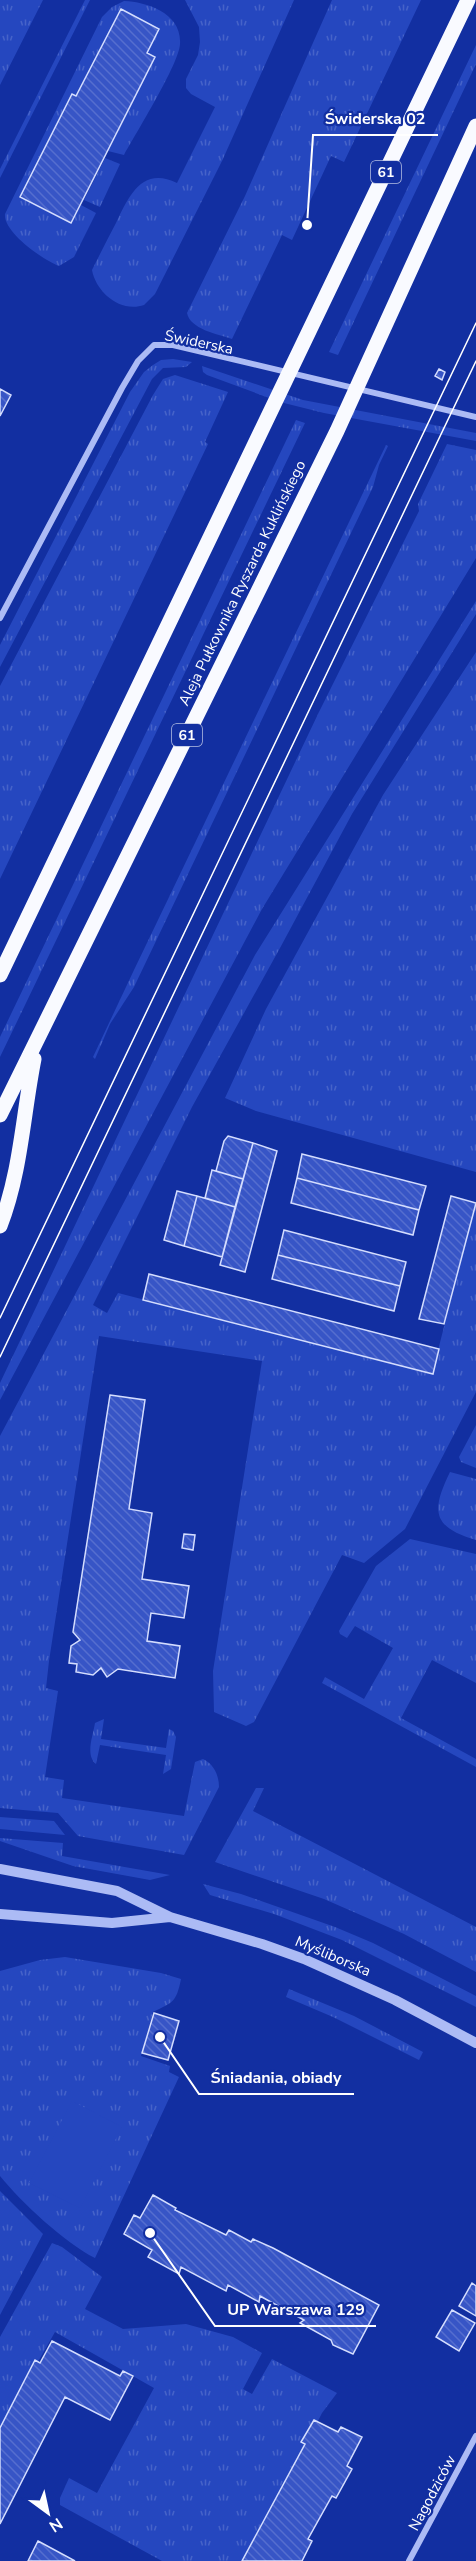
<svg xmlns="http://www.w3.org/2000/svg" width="476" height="2561" font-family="'Nunito Sans',sans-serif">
  <defs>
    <pattern id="grass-tufts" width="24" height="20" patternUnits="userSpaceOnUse" patternTransform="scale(1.5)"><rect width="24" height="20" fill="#2547bf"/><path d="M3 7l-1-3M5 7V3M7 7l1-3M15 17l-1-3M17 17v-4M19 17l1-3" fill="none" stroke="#4663c9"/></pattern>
    <pattern id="building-back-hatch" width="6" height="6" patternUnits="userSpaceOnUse" patternTransform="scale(1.5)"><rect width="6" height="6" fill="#3755c6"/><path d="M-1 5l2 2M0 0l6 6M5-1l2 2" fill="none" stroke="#556ecf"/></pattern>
  </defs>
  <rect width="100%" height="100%" fill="#122fa1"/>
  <path fill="url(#grass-tufts)" d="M0 0H43L0 85Z
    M85 0H90L0 178V169Z
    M185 0H294L222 161 155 294 144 305C120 313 96 292 92 270 100 254 108 238 116 223 129 196 142 166 177 183L215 107 191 94 186 88V79L198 55 200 42 199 27Z
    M332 0H421L344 162 331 156 292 240 282 235 232 339C217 334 190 329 187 313L245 196Z
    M124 1C147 2 182 13 180 44 179 64 136 133 124 155L108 151 155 58 147 53 159 29 121 9 76 96 72 94 20 196 71 223 81 205 96 213 74 257 59 266C43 260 3 232 5 214L102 17 112 7Z
    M476 45V64L338 355 329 352Z
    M105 158 120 164 100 207 84 200Z
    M173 359 192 362 186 367 163 368 152 379 0 667V645L130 392 144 372 153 365 161 360Z
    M202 366 303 400 476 433V441L324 413 280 402 207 375 203 372Z
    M175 375 228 392 205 442 208 444 0 879V686L153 395 163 379Z
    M296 420 305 423 0 1057V1037Z
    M447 444 476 450V558L262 909 0 1400V1383L318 714 419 511 418 504Z
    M386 445 388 446 379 465 373 487 134 987 110 1024 95 1059 93 1057 134 970Z
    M476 601V614L352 814 280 948 192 1107 93 1305 107 1313 118 1293 432 1374 476 1201V1392L405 1529 364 1563 342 1555 254 1722 246 1726 214 1712 213 1671 262 1361 99 1336 49 1661 46 1688 58 1691 45 1777 64 1780 62 1798 184 1816 195 1762 203 1759C214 1764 219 1776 219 1787L184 1855 78 1836 58 1813 0 1808V1436L255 955Z
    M476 652V1172L256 1111 225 1098 266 1009 383 795Z
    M476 1425V1468L461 1462 459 1457Z
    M450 1472 476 1479V1540C432 1527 431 1511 450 1472Z
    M410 1539 476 1554V1683L432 1660 401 1718 476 1759V1767L322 1683 325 1677 364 1699 393 1648 355 1626 347 1638 340 1634 339 1631 376 1566Z
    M104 1719 101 1739 166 1748 169 1729 173 1731 176 1737 171 1769 163 1774 166 1755 100 1745 96 1764C85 1755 93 1736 95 1723Z
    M256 1788H264L253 1811 476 1927V1972L404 1934 324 1899 215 1862Z
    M0 1817 54 1821 65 1835 0 1829Z
    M0 1838 63 1843 62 1856 170 1875 150 1880 73 1866 0 1841Z
    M203 1884 241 1894 335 1927 373 1943 476 1996V2007L342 1940 274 1914 210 1895Z
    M65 1957 161 1973 181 1979C176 2003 173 2002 153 2012L141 2056 170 2066 169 2072 179 2077 95 2258C65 2243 21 2202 0 2176V1971L40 1960Z
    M289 1989 354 2016 423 2052 419 2060 333 2017 286 1997Z
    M0 2191 43 2234 0 2315Z
    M52 2243 62 2247 102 2277 85 2309 123 2329 186 2324 233 2337 262 2353 243 2389 252 2394 272 2359 337 2393 322 2413 247 2561H162L60 2505V2498L69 2478 97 2493 154 2388 55 2332 0 2428V2337Z"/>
  <path fill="#2547bf" d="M72 2101 122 2127 80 2208 29 2183Z"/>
  <path fill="url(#building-back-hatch)" stroke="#d4ddfe" stroke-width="1.5" d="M121 9 159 29 147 53 155 57 71 223 20 197 72 94 76 96Z
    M439 369 445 372 442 380 435 376Z
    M0 389 11 395 0 416Z
    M228 1136 253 1143 243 1179 216 1171 224 1141Z
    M253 1143 277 1151 245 1272 220 1265Z
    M302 1154 426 1186 419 1210 297 1178Z
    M212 1170 243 1179 235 1207 205 1198Z
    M297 1178 419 1210 413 1235 291 1203Z
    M177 1191 197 1196 184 1246 164 1240Z
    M197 1196 235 1207 222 1257 184 1246Z
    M451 1196 476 1203 444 1324 419 1319Z
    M284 1230 406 1262 400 1286 278 1255Z
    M278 1255 400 1286 394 1311 272 1279Z
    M149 1274 439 1349 433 1374 143 1300Z
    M110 1395 145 1400 129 1509 152 1513 142 1579 189 1586 184 1618 151 1613 147 1641 180 1646 175 1678 118 1669 107 1677 101 1668 93 1675 76 1672 77 1664 69 1663 71 1646 80 1640 73 1632Z
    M184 1534 195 1535 193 1550 182 1548Z
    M154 2013 179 2021 168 2060 142 2053Z
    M153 2195 176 2208 175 2210 226 2235 229 2230 251 2242 253 2239 273 2248 379 2305 353 2354 333 2345 331 2340 300 2323 304 2320 260 2296 259 2302 228 2285 226 2291 181 2267 179 2274 148 2257 152 2250 124 2234 134 2215 140 2218Z
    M472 2283 476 2286V2316L459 2306Z
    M452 2310 475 2323 459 2351 436 2337Z
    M52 2341 120 2376 123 2371 133 2376 110 2420 65 2397 0 2524V2428L35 2360 40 2363Z
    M314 2420 338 2432 341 2427 362 2437 347 2466 352 2469 336 2498 332 2496 308 2539 312 2541 302 2561H242L305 2444 301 2442Z
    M38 2541 75 2561H28Z"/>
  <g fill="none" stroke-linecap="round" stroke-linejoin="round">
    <path stroke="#acbbf5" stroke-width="6" d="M0 618 122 388 138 361 154 345H173L476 417
      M409 2561 476 2436"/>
    <path stroke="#acbbf5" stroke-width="10" d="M0 1869 117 1891 170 1917 262 1944 304 1959 395 2000 476 2043
      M0 1914 112 1923 170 1917"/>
    <path stroke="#f9faff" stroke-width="15" d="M0 975 468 0
      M0 1115 337 431 476 126
      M0 1226C21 1172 23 1114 34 1059"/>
    <path stroke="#fff" stroke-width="1.5" d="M0 1318 476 323
      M0 1357 476 361"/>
  </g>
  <g text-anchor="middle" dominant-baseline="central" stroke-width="4.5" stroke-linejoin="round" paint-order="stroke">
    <g fill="#122fa1" stroke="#b8c1e3" stroke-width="1.5">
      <rect x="371" y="161" width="30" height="22" rx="4.5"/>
      <rect x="172" y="724" width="30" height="22" rx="4.5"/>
    </g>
    <g font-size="14" font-weight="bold" fill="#fff">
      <text x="386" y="172">61</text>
      <text x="187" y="735">61</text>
    </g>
    <g font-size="15" fill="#fff" stroke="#122fa1">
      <text transform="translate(199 342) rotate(12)">Świderska</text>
      <text transform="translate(242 583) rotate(-64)">Aleja Pułkownika Ryszarda Kuklińskiego</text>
      <text transform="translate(333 1956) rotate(23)">Myśliborska</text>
      <text transform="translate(432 2493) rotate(-62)">Nagodziców</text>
    </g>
  </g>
  <path fill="none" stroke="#fff" stroke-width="2" d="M307 225L313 135H438M160 2037L199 2094H354M150 2233L215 2326H376"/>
  <g fill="#fff" stroke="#122fa1" stroke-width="2">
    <circle cx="307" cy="225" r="6"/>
    <circle cx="160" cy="2037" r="6"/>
    <circle cx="150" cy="2233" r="6"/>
  </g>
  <g font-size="16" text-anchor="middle" font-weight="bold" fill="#fff" stroke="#122fa1" stroke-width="4.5" stroke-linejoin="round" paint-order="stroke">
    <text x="375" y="124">Świderska 02</text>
    <text x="276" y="2083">Śniadania, obiady</text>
    <text x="296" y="2315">UP Warszawa 129</text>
  </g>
  <g transform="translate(48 2513) rotate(147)" stroke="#122fa1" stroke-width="4.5" paint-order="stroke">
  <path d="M0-4.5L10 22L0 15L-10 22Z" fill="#ffffff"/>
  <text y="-9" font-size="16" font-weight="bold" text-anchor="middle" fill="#ffffff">N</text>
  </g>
</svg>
